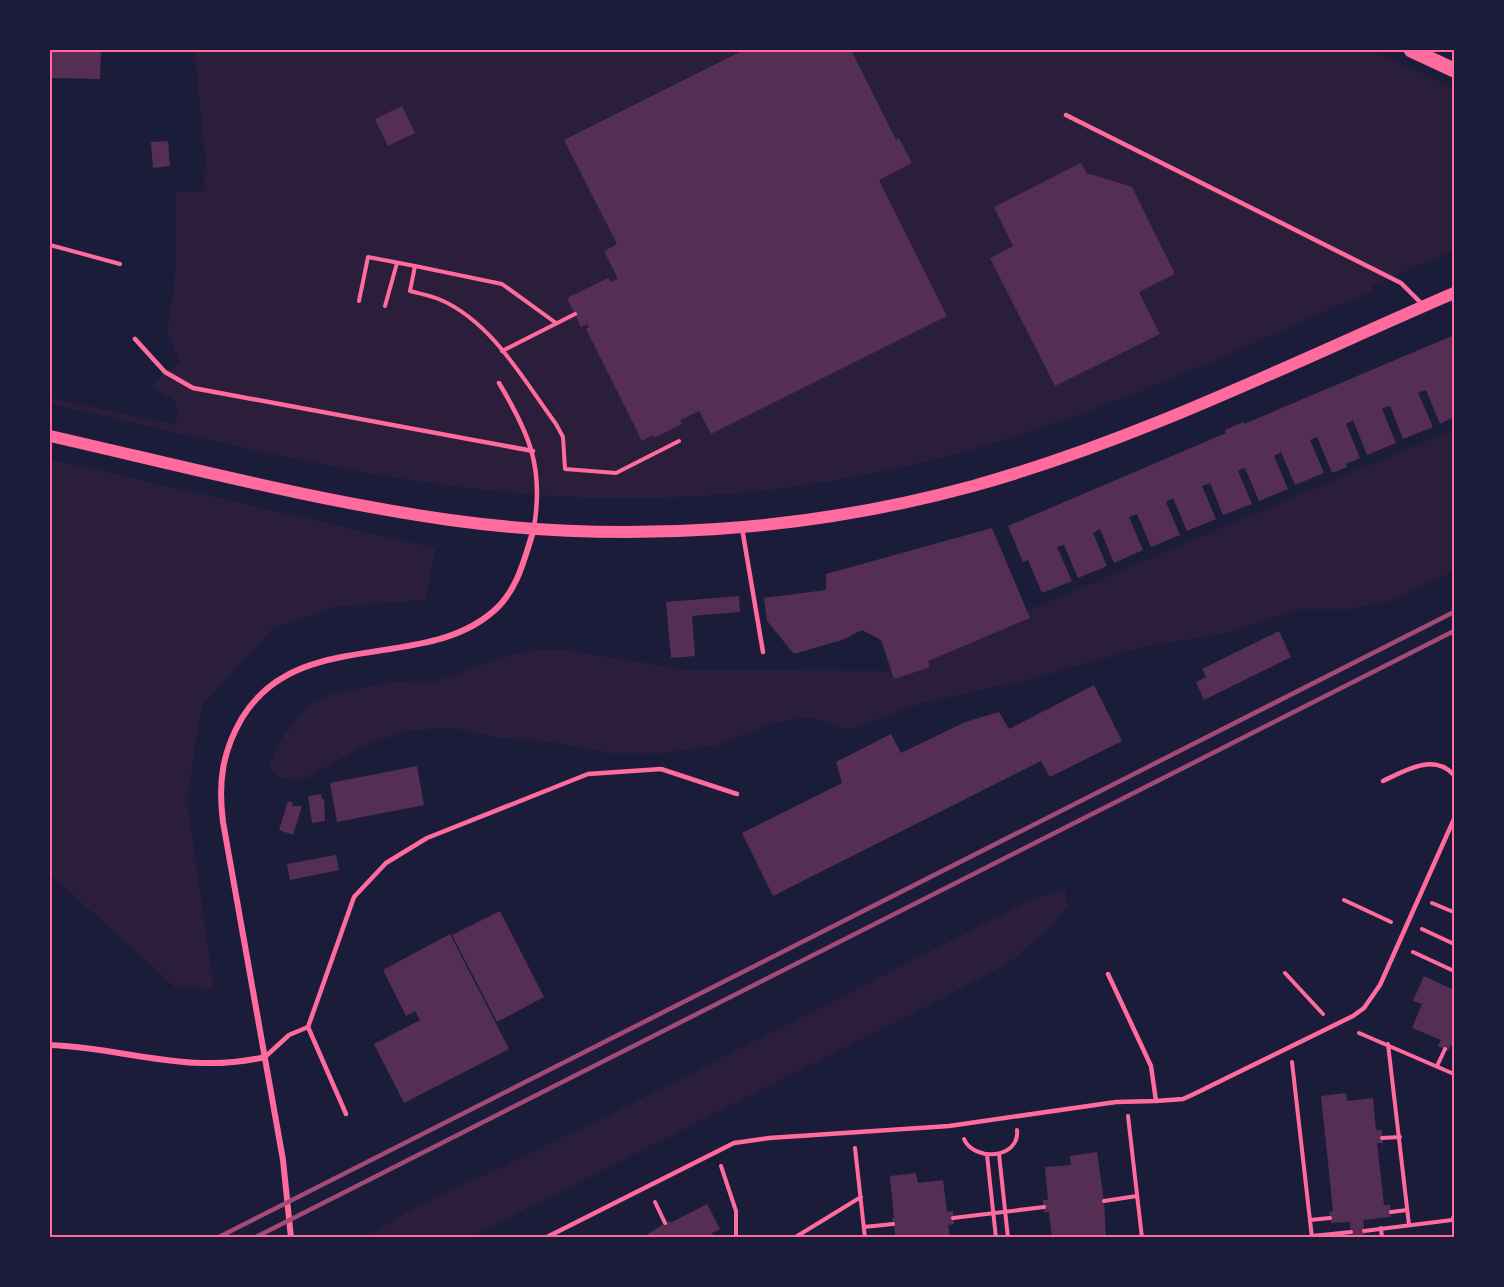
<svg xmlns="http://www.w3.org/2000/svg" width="1504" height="1287" font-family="'Titillium Web',sans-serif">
  <rect width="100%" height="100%" fill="#1b1b3a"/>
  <path fill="#2a1e3b" d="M194 50H1371L1454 88V250L1373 285 1374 290C1265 338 1157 389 1044 427 875 485 693 510 515 493 358 479 204 438 50 404V398L174 424 178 414 175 401 152 387 165 372 181 362 167 332 175 279 176 192 204 191 205 158Z
    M1454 429V571L1390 601 1350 609H1299L1227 633 1147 646 1035 678 922 703 849 730 808 717 773 723 719 745 663 753H610L549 742 494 737 454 728 409 730 363 746 301 781 279 778 269 767 279 742 305 708 335 693 393 682 431 683 507 656 536 650H564L689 670 894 671 1019 614Z
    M50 459 435 548 426 600 336 607 274 628 202 705 187 800 214 989 176 988 50 874Z
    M1065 890 1068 906 1051 927 1010 962 915 1013 469 1237H363L419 1206 609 1115 1037 897Z"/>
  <path fill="#542f53" d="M50 50H101L100 79 50 78Z
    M744 50H851L896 140 899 138 912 163 879 180 947 316 711 434 699 411 680 420 682 424 654 438 653 435 642 441 586 329 589 327 587 324 581 327 567 298 608 278 610 282 618 279 604 251 617 244 564 140Z
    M402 106 415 133 388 146 375 119Z
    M168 141 170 166 153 168 151 142Z
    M1081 163 1088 175 1090 174 1132 187 1175 274 1139 292 1160 334 1055 386 990 258 1013 246 994 207Z
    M1454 335V417L1440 424 1426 390 1418 393 1433 427 1403 439 1390 406 1386 407 1382 409 1396 443 1367 455 1353 420 1346 424 1360 458 1346 464 1347 467 1332 473 1317 437 1313 439 1310 440 1324 473 1295 485 1281 452 1274 456 1288 489 1259 501 1245 468 1241 469 1238 471 1252 504 1223 515 1210 483 1206 485 1202 486 1216 519 1187 531 1173 498 1166 502 1180 535 1151 547 1137 514 1129 517 1143 550 1114 563 1100 529 1093 533 1107 566 1078 578 1064 545 1057 547 1072 581 1042 593 1028 560 1023 562 1008 526 1226 433 1225 430 1243 422 1244 424Z
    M992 528 1030 618 928 661 930 667 894 679 881 640 862 630 842 640 794 654 767 621 764 598 826 590V574Z
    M739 596 740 612 692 616 695 656 671 658 666 602Z
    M1279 631 1291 657 1204 700 1196 682 1206 677 1202 669Z
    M1094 685 1122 741 1050 777 1041 761 773 896 742 833 842 783 836 762 891 734 901 753 965 722 999 712 1009 729Z
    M417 766 424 805 337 822 330 783Z
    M321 794 322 799H324L325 821 312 823 308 796Z
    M288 801 293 803 292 806H302L293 835 279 830Z
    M336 855 339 870 290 880 287 864Z
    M500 911 544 997 497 1022 452 935Z
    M450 934 509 1049 404 1103 374 1044 420 1020 415 1011 406 1016 383 970Z
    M1424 976 1454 990V1047L1451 1045 1448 1051 1438 1046 1441 1040 1412 1028 1422 1004 1413 1001Z
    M1346 1093 1347 1101 1373 1098 1376 1130H1382L1383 1143H1377L1384 1205H1390L1391 1217 1363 1220 1365 1238H1351L1350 1222 1331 1223 1329 1212 1333 1211 1321 1096Z
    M1097 1152 1104 1201 1106 1238H1052L1049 1212H1044L1043 1200H1048L1045 1167 1071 1165 1070 1156Z
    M916 1173 918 1183 943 1180 947 1212 953 1211 954 1224 948 1225 950 1238H896L892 1218H894L890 1176Z
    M707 1204 720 1229 712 1233 714 1238H641L669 1221 670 1223Z"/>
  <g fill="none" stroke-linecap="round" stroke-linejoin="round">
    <path stroke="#ff6b9d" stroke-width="4" d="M50 245 120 264
      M415 266 502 284 556 323
      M359 301 368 257 415 266 410 291C421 294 432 296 441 300 493 323 524 381 556 424L563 437 565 469 616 473 679 441
      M385 306 397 263
      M502 351 575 314
      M1344 900 1391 922
      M1432 903 1451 911
      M1422 929 1454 944
      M1413 952 1454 971
      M1285 973 1323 1014
      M1359 1033 1454 1074
      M1388 1044 1409 1225
      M1292 1062 1312 1238
      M1437 1066 1445 1049
      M1128 1116 1142 1238
      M1382 1138 1400 1137
      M964 1139C974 1162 1020 1159 1017 1130
      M855 1148 865 1238
      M999 1154 1008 1238
      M987 1155 996 1238
      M721 1166 736 1211V1238
      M1104 1201 1137 1196
      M655 1202 665 1223
      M1391 1212 1407 1210
      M953 1218 1044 1207
      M1310 1220 1330 1218
      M864 1227 893 1224
      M1381 1228 1382 1238
      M1364 1231 1452 1220 1454 1216
      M1312 1236 1351 1232
      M794 1238 861 1197"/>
    <path stroke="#ff6b9d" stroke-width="4.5" d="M1066 115 1401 283 1422 304
      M135 339 165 372 193 388 533 451
      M499 383C529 433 544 467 534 527
      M742 528 763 652
      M1383 781C1406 770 1434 753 1454 775
      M1108 974 1151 1066 1156 1101 1183 1099 1194 1094 1353 1016 1364 1008 1380 985 1454 819
      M308 1027 346 1114
      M265 1057 289 1035 308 1027 354 897 386 863 427 838 588 774 661 769 737 794
      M545 1238 734 1143 769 1138 949 1126 1116 1102 1156 1101"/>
    <path stroke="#ff6b9d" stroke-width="6" d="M50 1045C125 1048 189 1075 265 1057
      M291 1238 283 1160 223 822C218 783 222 752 242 718 299 624 429 675 498 607 519 586 525 556 534 529"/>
    <path stroke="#ff6b9d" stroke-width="12" d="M50 436C182 466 315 501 450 520 623 544 805 532 973 486 1139 440 1296 361 1454 293"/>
    <path stroke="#ff6b9d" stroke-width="15" d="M1411 50 1454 70"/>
    <path stroke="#a44b75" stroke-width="4.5" d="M217 1238 1454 612
      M254 1238 1454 631"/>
  </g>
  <rect width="1504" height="1287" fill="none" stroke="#1b1b3a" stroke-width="102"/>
  <rect x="51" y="51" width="1402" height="1185" fill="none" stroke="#ff6b9d" stroke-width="2"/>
</svg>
